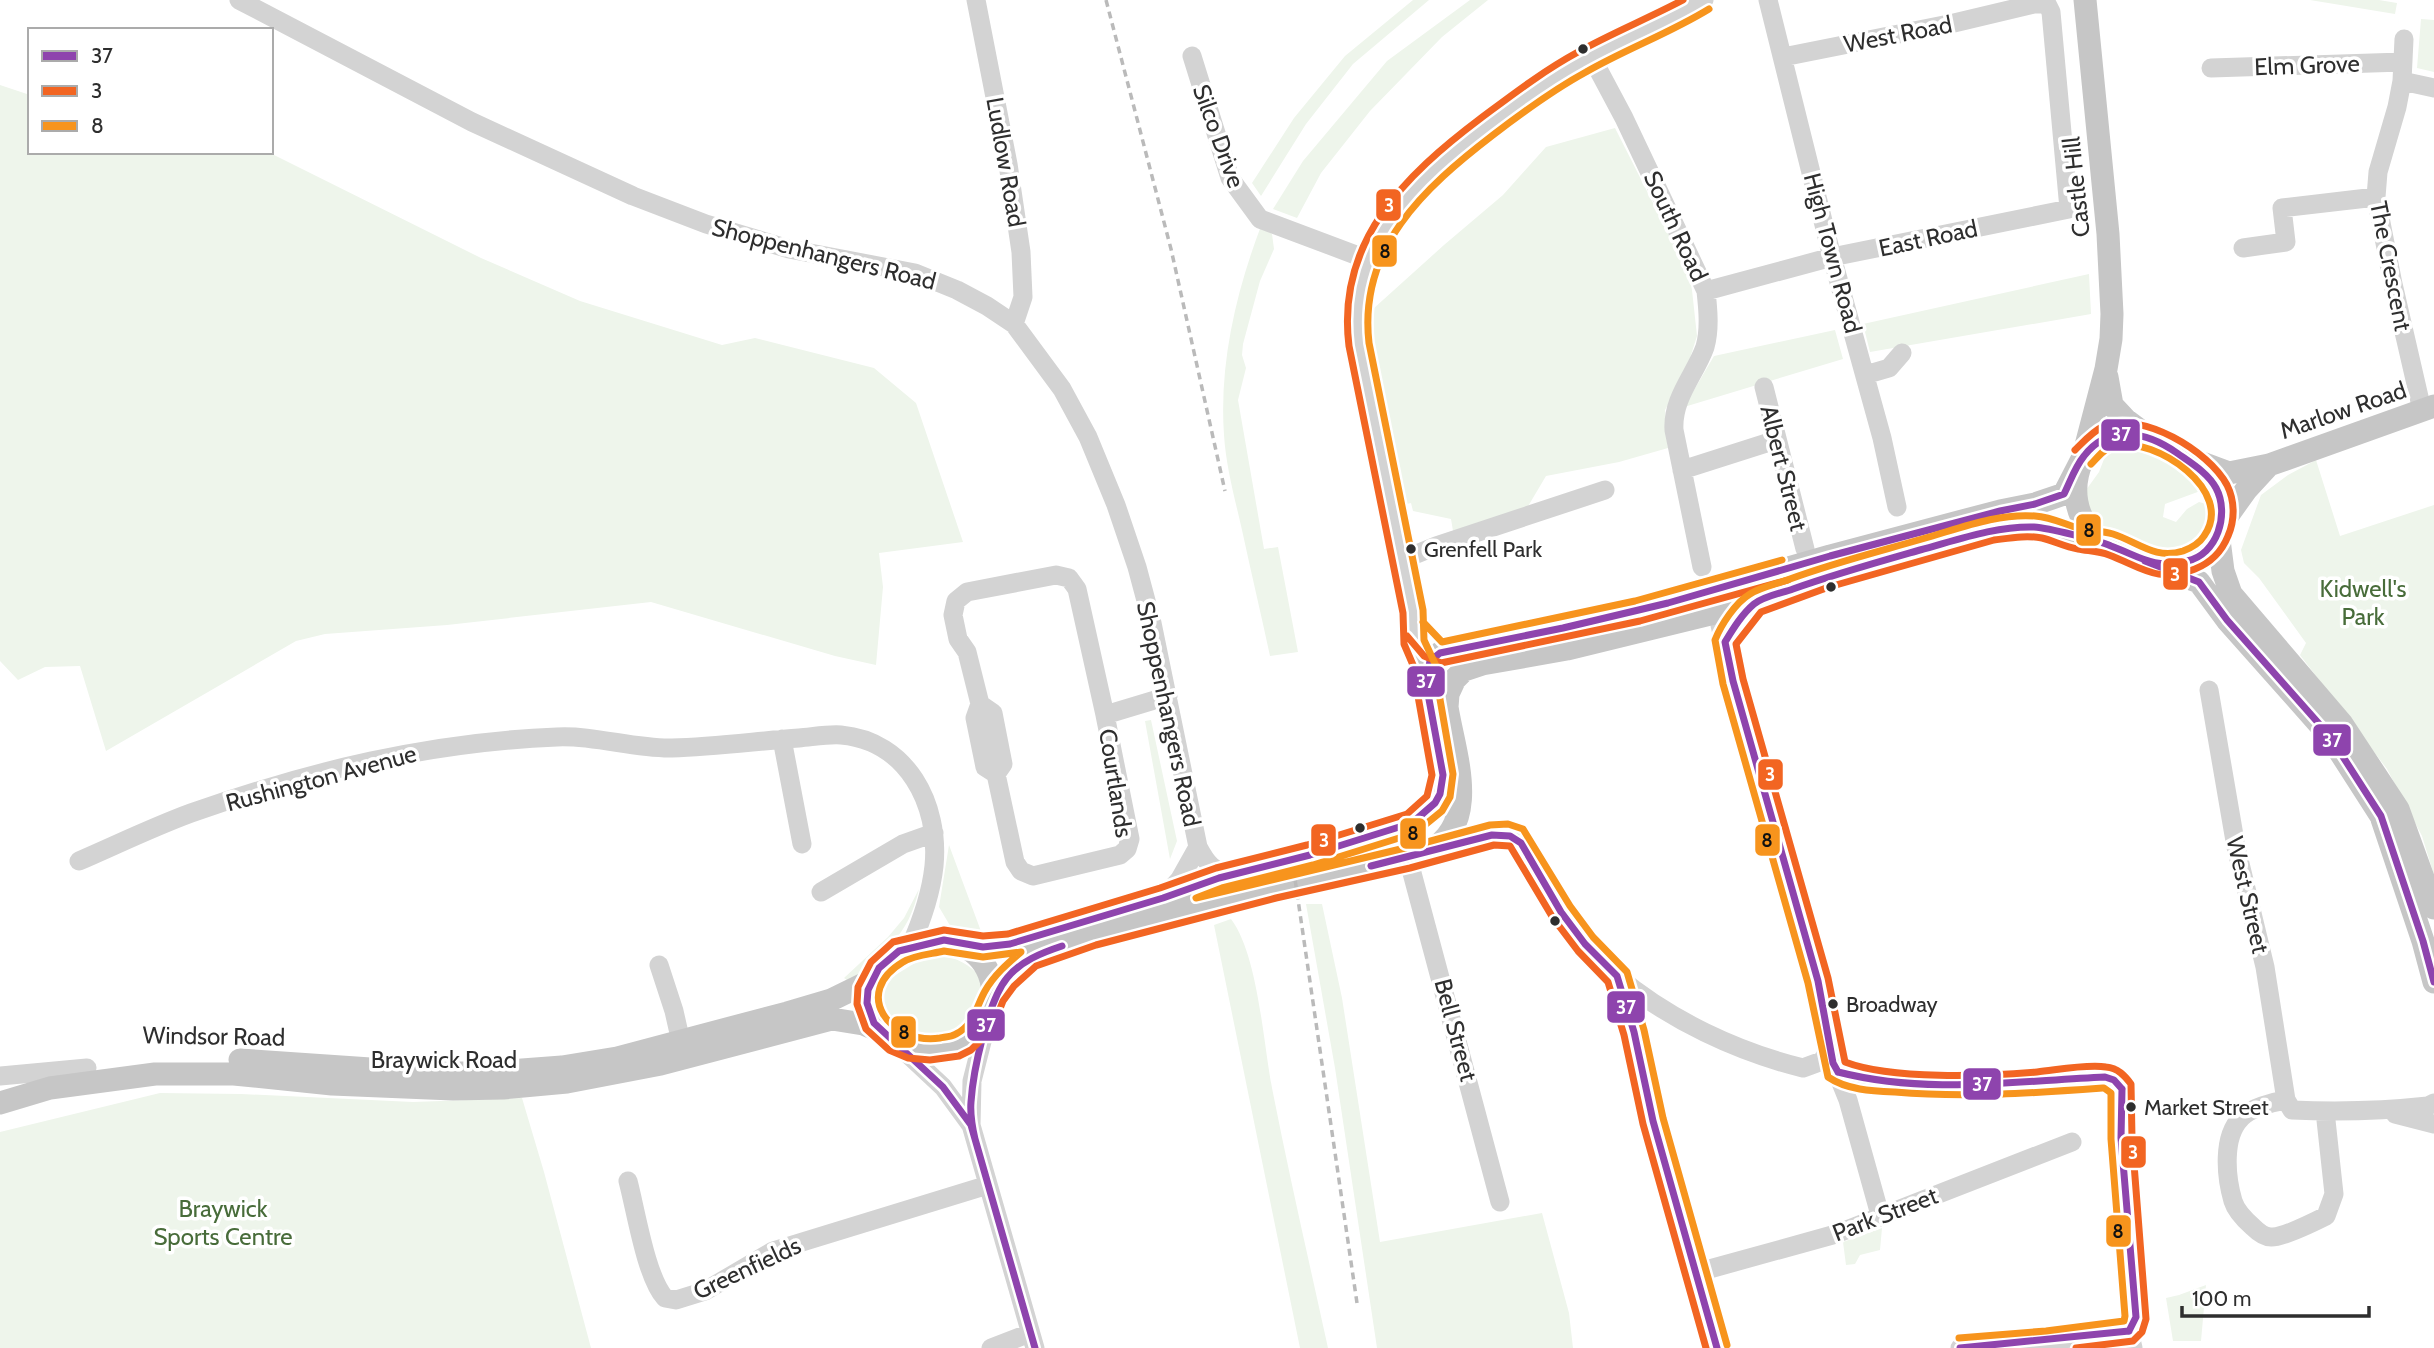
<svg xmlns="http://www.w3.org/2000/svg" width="2434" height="1348" font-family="Cabin,sans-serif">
  <rect width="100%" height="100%" fill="#fff"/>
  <path fill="#eef5eb" d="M1413 0H1429L1353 64 1306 124 1261 196 1252 183 1294 118 1345 56Z
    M1470 0H1488L1442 37 1370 111 1321 173 1297 218 1273 209 1303 161 1387 61Z
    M2310 0H2379L2397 3 2395 14Z
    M2421 19 2434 20V72L2417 68Z
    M0 85 30 95V152H268L481 258 580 301 722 345 755 338 874 368 916 403 963 542 879 553 883 587 876 665 835 656 651 602 447 625 325 634 296 641 106 751 80 666 45 667 18 680 0 661Z
    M1615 128 1688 272 1692 290 1697 336 1684 377 1665 410 1668 448 1619 462 1546 476 1527 508 1453 531 1451 519 1413 511 1411 503 1398 506 1373 358 1363 318 1444 245 1503 195 1546 147Z
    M1261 226 1272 234 1274 249 1260 281 1243 344 1242 355 1246 368 1238 400 1264 549 1278 547 1298 652 1270 656C1261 614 1251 572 1242 530 1235 499 1226 467 1224 435 1219 364 1236 292 1261 226Z
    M2089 274 2091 314 1870 352 1863 324Z
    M1835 330 1843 359 1684 407 1714 356Z
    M2130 444 2141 447 2203 485V490L2165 504 2163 517 2176 522 2187 509 2199 502 2214 506 2205 543 2166 556 2118 539 2102 530 2087 508 2086 490 2099 472 2106 454 2115 446Z
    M2316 460 2340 536 2434 505V875L2422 836 2387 769 2300 655 2306 643 2259 578 2244 563 2241 550 2261 495 2288 475Z
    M1151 720 1177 841 1170 859 1145 721Z
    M949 845 982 934 952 929 939 907Z
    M919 889C908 937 885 951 850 982L844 978 888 937 904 918Z
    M1306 904H1322L1342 998 1380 1242 1542 1213 1569 1313 1573 1348H1377L1335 1068Z
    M1231 919C1258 955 1263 1041 1272 1088 1289 1175 1309 1261 1328 1348H1300L1214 925Z
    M946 956C963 961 973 967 984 982L981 1012 958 1037 921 1040 904 1034 885 1020 877 999 881 984 918 961Z
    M160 1093 241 1094 413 1102 522 1098 544 1172 591 1348H0V1132Z
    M1882 1228 1880 1250 1860 1255 1855 1264 1846 1265 1843 1242Z
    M2206 1285 2201 1341H2173L2166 1298 2179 1295Z"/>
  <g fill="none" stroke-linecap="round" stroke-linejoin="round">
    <path stroke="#d3d3d3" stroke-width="19" d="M239 0 472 122 633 196 706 224 789 249 915 273 957 290 987 306 1014 324 1062 389 1088 437 1116 505 1137 567 1152 623 1198 847C1207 864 1213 872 1233 875
      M976 0 1008 164 1021 252 1023 297 1014 324
      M1768 0 1832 257 1882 438 1897 507
      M2404 39 2402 81 2434 88
      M1192 56 1230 178 1260 219 1369 260
      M1591 56 1624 118 1706 291C1708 309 1710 329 1705 347 1695 375 1672 398 1674 430L1702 567
      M2211 68 2403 62
      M2402 81 2397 107 2378 172 2376 197 2393 284 2422 410
      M2243 248 2286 242 2282 208 2376 197
      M1706 291 1832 257 2069 209 2051 12 2047 4H2034L1954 23 1783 57
      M1865 375 1889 368 1902 353
      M1764 387 1805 549
      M1682 470 1776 440
      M1402 560 1436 546 1605 490
      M1729 600 1723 611 1720 625 1733 681 1818 981 1833 1063 1848 1100 1880 1215
      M1427 670 1414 643 1413 612C1398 543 1383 474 1371 404 1365 374 1355 340 1357 309 1363 222 1433 167 1497 119 1528 95 1560 73 1595 55 1631 35 1669 22 1704 0
      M2209 690 2236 847 2265 967 2286 1100 2292 1110C2338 1112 2382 1111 2428 1106L2434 1103
      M980 704 993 713 1003 764 996 774
      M1105 715 1077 589 1069 578 1056 575 967 592 956 601 953 615 958 639 967 652 980 704 975 718 985 767 996 774 1015 862 1021 871 1033 876 1120 855 1127 849 1130 839 1105 715 1168 696
      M782 739 802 844
      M1431 851C1458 844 1490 830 1517 837 1536 861 1545 891 1563 916 1579 937 1596 959 1617 976 1669 1020 1738 1052 1803 1068L1822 1061 1830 1048
      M1408 858 1500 1202
      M79 861C116 845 153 827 191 813 310 771 430 742 557 737 595 735 634 749 672 748 715 747 757 741 799 738 812 737 828 734 841 735 907 741 940 804 934 866 931 894 922 920 910 947
      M821 892 903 844 934 833
      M1163 898 1180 879 1198 847
      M659 965 674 1011 681 1042
      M1617 976 1634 1032 1653 1121 1717 1348
      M989 1014 972 1081 971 1125 1035 1348
      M896 1043 943 1087 970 1124
      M1838 1072C1890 1089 1969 1088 2024 1084 2050 1081 2079 1074 2104 1078 2113 1079 2117 1083 2122 1089L2121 1138 2136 1317 2133 1326 2129 1331 2133 1348
      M0 1076 87 1068
      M2286 1100C2273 1102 2250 1108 2241 1118 2222 1137 2226 1177 2233 1201 2236 1211 2245 1220 2253 1227 2258 1232 2264 1237 2271 1237 2282 1238 2316 1221 2326 1216L2334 1194 2325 1111
      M2395 1114 2434 1124
      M628 1181C636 1211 646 1277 665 1298L676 1300 705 1291 773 1251 988 1185
      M1695 1273 1836 1234 2072 1142
      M991 1348 1030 1333
      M1960 1348 2047 1341 2129 1331"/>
    <path stroke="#c6c6c6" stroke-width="23" d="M2107 377 2112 405 2126 420 2146 435
      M2126 433C2166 439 2242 482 2218 533 2212 544 2205 554 2193 559 2163 573 2106 552 2087 526 2066 498 2075 448 2110 435 2115 434 2121 434 2126 433Z
      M2083 457 2106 369 2111 339 2112 314 2108 234 2085 0
      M2194 460 2229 473 2269 465 2434 406
      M2221 525 2246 490 2269 465
      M2218 532 2223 571 2231 594 2342 724 2398 809 2434 908
      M2148 563 2199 582 2227 620 2329 735 2381 816 2423 941 2434 982
      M951 941C1022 963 995 1059 919 1049 909 1048 898 1045 889 1038 856 1013 864 970 899 951 914 943 935 940 951 941Z
      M964 945 995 947 1010 944 1163 898 1219 878 1310 855 1412 823 1435 803 1440 794 1443 775 1426 683 1430 661 1440 653 1563 628 1668 603 1830 556 2000 511 2035 504 2064 494 2081 461
      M994 996 1006 979 1031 957 1093 935 1274 888 1408 858C1415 856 1423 854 1429 851 1482 823 1454 752 1447 707L1448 694 1455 679 1464 670 1482 664 1567 649 1755 603 1826 577 1992 530 2036 527 2110 545
      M240 1060 429 1073H480L562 1067 617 1058 787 1013 831 1000 874 979
      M0 1103 50 1088 155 1074H234L332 1084 453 1089 503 1088 567 1082 661 1064 832 1019 863 1024 882 1032"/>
    <path stroke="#bababa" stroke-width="3.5" stroke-dasharray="7 5" stroke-linecap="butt" d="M1106 0 1171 249 1225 491
      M1290 845 1357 1303"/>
    <g stroke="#fff" stroke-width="12">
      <path id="bus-1" d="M2145 561 2199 582 2227 620 2329 735 2381 816 2423 941 2434 982
        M1371 866 1492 835 1510 836 1521 843 1561 912 1585 944 1617 976 1634 1032 1653 1121 1717 1348
        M1838 1072C1928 1095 2014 1081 2105 1077L2114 1080 2122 1089
        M2122 1089 2121 1138 2136 1317 2129 1331
        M975 1139C972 1126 970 1114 971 1102 973 1071 988 1001 1007 978 1021 961 1041 953 1062 946
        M1035 1348 971 1125 943 1087 874 1023 867 1003 868 990 879 968 899 951 944 940 983 947 1010 944 1163 898 1219 878 1310 855 1412 823 1435 803 1440 794 1443 775 1426 683 1430 661 1440 653 1563 628 1668 603 1830 556 2000 511 2035 504 2064 494C2070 482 2075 467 2084 456 2109 423 2147 432 2177 453 2191 463 2208 473 2216 488 2230 514 2217 555 2187 561 2152 569 2141 557 2111 546 2097 540 2049 528 2034 527 1995 526 1957 540 1920 550 1878 562 1835 574 1793 589 1782 593 1764 596 1754 604 1742 614 1733 629 1725 642L1733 681 1818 981 1833 1063 1838 1072
        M1960 1348 2129 1331"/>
    </g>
    <g stroke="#fff" stroke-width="12">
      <path id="bus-2" d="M1683 0C1649 18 1612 33 1578 52 1543 71 1512 95 1481 118 1404 176 1336 242 1349 346L1403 613 1404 644 1416 672V685L1432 775 1427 796 1407 814 1307 845 1216 868 1160 888 1008 934 983 936 944 930 893 942 871 962 858 987 857 1004 866 1029 889 1050 908 1058 930 1060 959 1056 971 1050 992 1029 1003 1001 1014 986 1036 966 1096 945 1276 898 1410 868 1494 845 1510 846 1553 918 1578 951 1608 982 1624 1035 1643 1124 1706 1348
        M2075 450C2084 441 2093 431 2104 426 2142 411 2209 451 2227 485 2235 501 2235 520 2228 536 2222 551 2210 563 2195 569 2158 584 2141 567 2109 555 2099 551 2088 551 2078 549 2065 547 2054 541 2042 538 2026 535 2010 538 1994 540L1829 587 1761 612 1736 644 1743 679 1828 978 1845 1062C1892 1080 1986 1076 2037 1072 2057 1070 2086 1064 2106 1067 2118 1068 2125 1076 2131 1084L2132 1138 2146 1319 2142 1332 2133 1341 2076 1348
        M1407 636 1424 656 1441 663 1640 621 1788 580"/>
    </g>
    <g stroke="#fff" stroke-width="12">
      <path id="bus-3" d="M1709 9C1670 33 1626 49 1586 72 1553 90 1523 112 1493 135 1424 188 1358 248 1369 343L1423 610 1424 640 1437 668V682L1453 774 1450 797 1442 811 1415 833 1313 865 1222 888 1196 898 1405 848 1490 825 1508 824 1523 829 1570 906 1593 937 1627 972 1644 1030 1663 1118 1727 1345
        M1423 622 1442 642 1635 601 1782 560
        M944 951 983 957 1021 952C1008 963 994 975 985 991 976 1007 974 1025 956 1034 951 1037 945 1037 940 1038 890 1045 851 993 903 962 914 955 932 954 944 951Z
        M1959 1338 2046 1331 2124 1321 2125 1316 2111 1139V1093L2104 1088C2034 1093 1965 1098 1895 1092 1872 1091 1847 1090 1828 1077L1808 983 1723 684 1715 640C1721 625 1735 603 1750 594 1761 587 1777 584 1790 579 1833 563 1877 552 1922 539 1958 529 1997 513 2035 516 2052 517 2066 525 2081 529 2092 531 2103 531 2113 534 2138 542 2155 560 2183 551 2191 548 2199 544 2204 536 2236 491 2156 437 2115 445 2105 447 2098 457 2091 464"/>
    </g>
    <use href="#bus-1" stroke="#8e44ad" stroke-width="7"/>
    <use href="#bus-2" stroke="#f26522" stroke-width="7"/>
    <use href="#bus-3" stroke="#f7941d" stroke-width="7"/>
  </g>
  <g fill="#2e2e2e" stroke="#fff" stroke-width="2.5">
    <circle cx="1583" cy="49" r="6"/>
    <circle cx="1411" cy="549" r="6"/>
    <circle cx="1831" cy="587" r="6"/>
    <circle cx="1360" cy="828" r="6"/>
    <circle cx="1555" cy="921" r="6"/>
    <circle cx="1833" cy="1004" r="6"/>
    <circle cx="2131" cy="1107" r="6"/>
  </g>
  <g text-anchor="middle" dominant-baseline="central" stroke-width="7" stroke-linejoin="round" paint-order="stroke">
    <g font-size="22" fill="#2e2e2e" stroke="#fff" text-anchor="start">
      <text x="1424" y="549">Grenfell Park</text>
      <text x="1846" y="1004">Broadway</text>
      <text x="2144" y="1107">Market Street</text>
    </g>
    <g font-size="24" fill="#2e2e2e" stroke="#fff">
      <text transform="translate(1898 34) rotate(-11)">West Road</text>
      <text transform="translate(2307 65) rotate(-2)">Elm Grove</text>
      <text transform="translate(1219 136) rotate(70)">Silco Drive</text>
      <text transform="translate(1006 162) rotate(80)">Ludlow Road</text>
      <text transform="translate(2076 187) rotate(-96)">Castle Hill</text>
      <text transform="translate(1676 226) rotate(65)">South Road</text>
      <text transform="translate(1928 238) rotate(-12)">East Road</text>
      <text transform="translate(1833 253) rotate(75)">High Town Road</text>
      <text transform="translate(824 254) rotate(14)">Shoppenhangers Road</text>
      <text transform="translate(2391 266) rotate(79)">The Crescent</text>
      <text transform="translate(2343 410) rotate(-19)">Marlow Road</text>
      <text transform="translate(1784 468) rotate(76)">Albert Street</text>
      <text transform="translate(1169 714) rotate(78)">Shoppenhangers Road</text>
      <text transform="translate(321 778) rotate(-15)">Rushington Avenue</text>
      <text transform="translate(1116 783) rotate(81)">Courtlands</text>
      <text transform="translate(2248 895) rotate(77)">West Street</text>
      <text transform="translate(1456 1030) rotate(75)">Bell Street</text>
      <text transform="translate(214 1036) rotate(1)">Windsor Road</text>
      <text x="444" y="1059">Braywick Road</text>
      <text transform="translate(1885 1214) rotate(-21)">Park Street</text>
      <text transform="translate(747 1268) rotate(-25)">Greenfields</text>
    </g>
    <g font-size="24" fill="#486c3a" stroke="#fff">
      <text x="2363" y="588">Kidwell's<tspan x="2363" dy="28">Park</tspan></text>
      <text x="223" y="1208">Braywick<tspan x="223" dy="28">Sports Centre</tspan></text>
    </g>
  </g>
  <g stroke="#fff" stroke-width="2.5">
    <rect x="1375" y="188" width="27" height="34" rx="7" fill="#f26522"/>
    <rect x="1371" y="234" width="27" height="34" rx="7" fill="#f7941d"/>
    <rect x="2100" y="418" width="41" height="34" rx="7" fill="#8e44ad"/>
    <rect x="2075" y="513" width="27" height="34" rx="7" fill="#f7941d"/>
    <rect x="2162" y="557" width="27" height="34" rx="7" fill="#f26522"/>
    <rect x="1406" y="665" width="40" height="33" rx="7" fill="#8e44ad"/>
    <rect x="2312" y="723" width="40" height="34" rx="7" fill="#8e44ad"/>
    <rect x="1757" y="758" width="27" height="33" rx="7" fill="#f26522"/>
    <rect x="1399" y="817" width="28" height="33" rx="7" fill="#f7941d"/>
    <rect x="1310" y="823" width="27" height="34" rx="7" fill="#f26522"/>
    <rect x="1754" y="823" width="27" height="34" rx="7" fill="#f7941d"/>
    <rect x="1606" y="990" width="40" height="34" rx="7" fill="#8e44ad"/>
    <rect x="966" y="1008" width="40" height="34" rx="7" fill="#8e44ad"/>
    <rect x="890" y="1015" width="27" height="34" rx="7" fill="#f7941d"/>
    <rect x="1962" y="1067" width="40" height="34" rx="7" fill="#8e44ad"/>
    <rect x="2120" y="1135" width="27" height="34" rx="7" fill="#f26522"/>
    <rect x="2105" y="1214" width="27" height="34" rx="7" fill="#f7941d"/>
  </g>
  <g font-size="19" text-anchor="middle" font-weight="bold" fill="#fff">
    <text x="1389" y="212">3</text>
    <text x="2121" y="441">37</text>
    <text x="2175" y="581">3</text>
    <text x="1426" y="688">37</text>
    <text x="2332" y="747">37</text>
    <text x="1770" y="781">3</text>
    <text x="1324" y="847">3</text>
    <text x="1626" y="1014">37</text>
    <text x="986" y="1032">37</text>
    <text x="1982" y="1091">37</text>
    <text x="2133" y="1159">3</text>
  </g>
  <g font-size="19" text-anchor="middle" font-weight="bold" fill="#111">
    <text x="1385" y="258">8</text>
    <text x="2089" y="537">8</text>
    <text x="1413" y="840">8</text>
    <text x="1767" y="847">8</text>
    <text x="904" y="1039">8</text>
    <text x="2118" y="1238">8</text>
  </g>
  <rect x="28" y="28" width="245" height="126" fill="#ffffff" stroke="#ababab" stroke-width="2"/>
  <rect x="42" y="51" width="35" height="10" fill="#8e44ad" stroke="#ababab" stroke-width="2"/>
  <text x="91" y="63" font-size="21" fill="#2e2e2e">37</text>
  <rect x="42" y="86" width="35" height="10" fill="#f26522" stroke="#ababab" stroke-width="2"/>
  <text x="91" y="98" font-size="21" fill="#2e2e2e">3</text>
  <rect x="42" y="121" width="35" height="10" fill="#f7941d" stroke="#ababab" stroke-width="2"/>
  <text x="91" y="133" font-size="21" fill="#2e2e2e">8</text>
  <path d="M2182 1306v10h187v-10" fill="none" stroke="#2e2e2e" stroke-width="3.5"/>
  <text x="2192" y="1306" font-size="21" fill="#2e2e2e" stroke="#ffffff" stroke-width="5" paint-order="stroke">100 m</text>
</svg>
